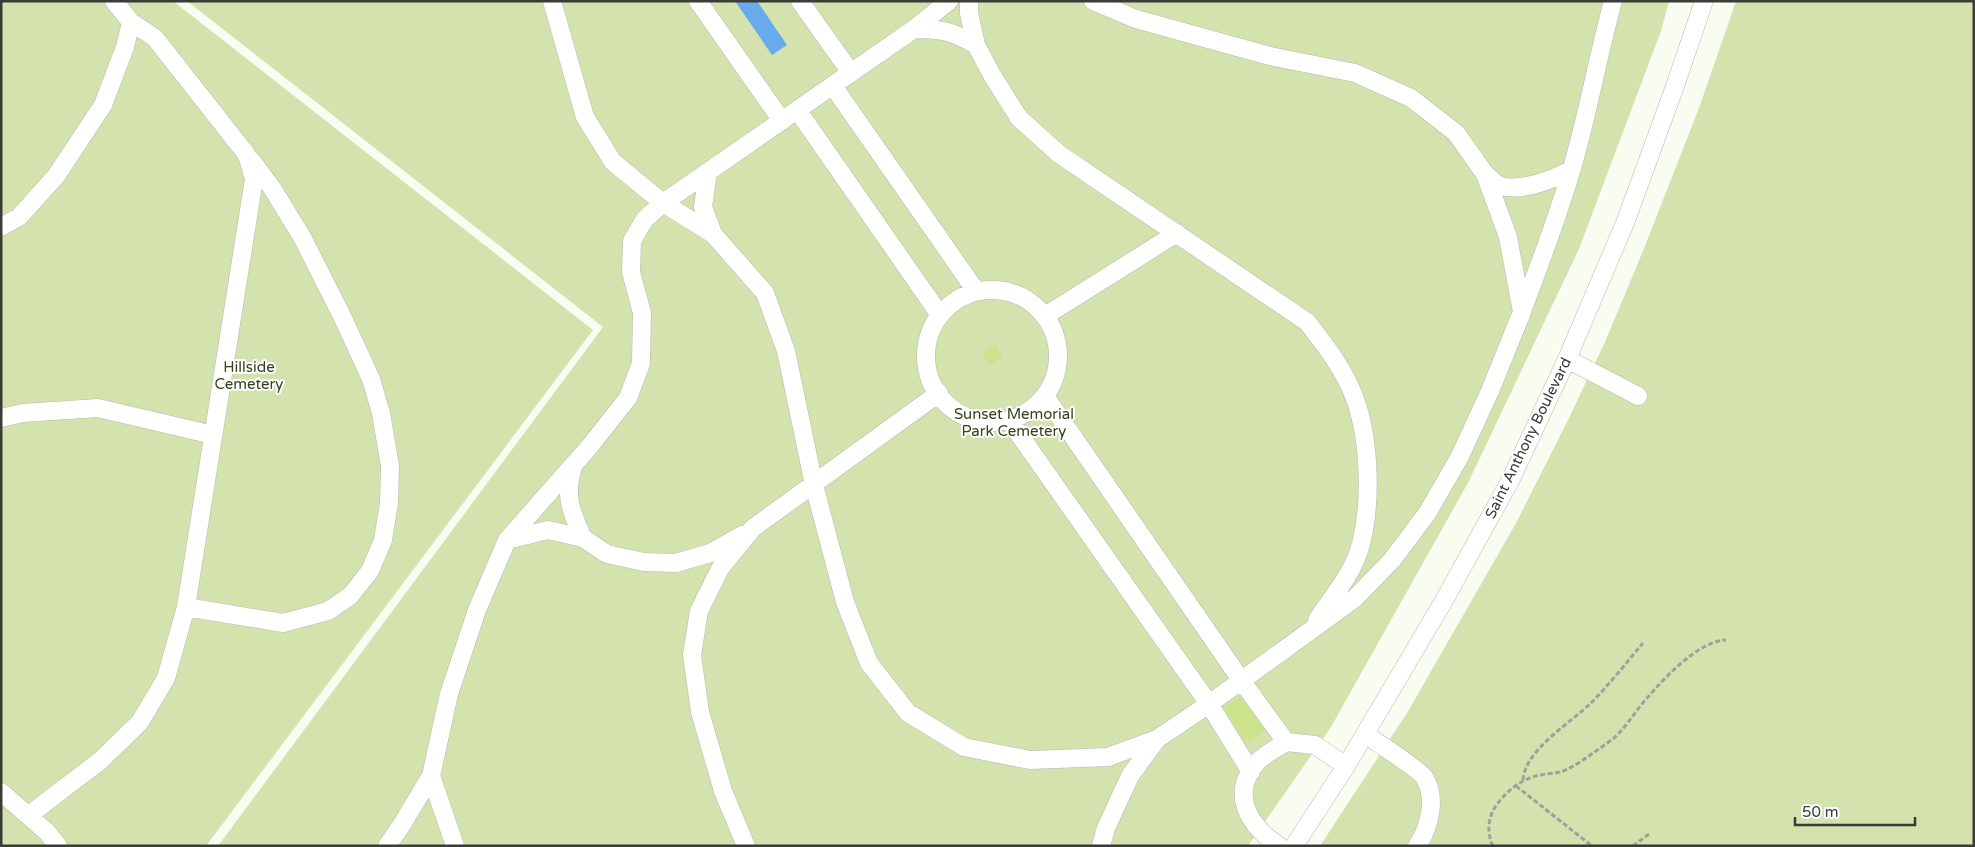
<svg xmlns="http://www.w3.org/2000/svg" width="1975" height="847" font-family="'Varela Round',sans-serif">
  <rect width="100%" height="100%" fill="#f9fcf1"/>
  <path fill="#d4e2ae" d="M1 1H173L593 330 206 846H1Z
    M187 1H1669L1661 31 1579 249 1469 481 1331 727 1248 846H218L603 327Z
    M1736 1H1974V846H1320L1407 713 1515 525 1568 420 1605 342 1643 251 1699 108Z"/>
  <path fill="#68abeb" d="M735 1H757L787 45 772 55Z"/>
  <path fill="#cde389" d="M995 345 1003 357 990 365 982 353Z
    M1240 696 1264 730 1263 732 1250 742 1247 738 1244 740 1224 708Z"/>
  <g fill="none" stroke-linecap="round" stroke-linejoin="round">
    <g stroke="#b6b9ae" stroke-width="19">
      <path id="minor" d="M552 1 585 117 613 162 663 203 713 234 765 293 786 351 814 485 845 602 869 663 908 713 964 747 1030 760 1108 757 1157 739 1209 704 1354 599 1392 560 1428 512 1460 456 1490 391 1522 312 1508 237 1485 174 1456 133 1411 98 1355 73 1270 56 1136 19 1093 1
        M698 1 782 121
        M800 1 851 73
        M969 1V13L976 45 992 75 1019 118 1059 154 1307 322C1324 344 1340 364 1351 389 1370 431 1372 500 1361 544 1354 572 1333 596 1317 620
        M914 29C942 29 952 31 976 45
        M833 86 976 291
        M798 111 940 315
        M708 172 703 207 713 234
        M1485 174C1490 177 1495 185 1501 186 1521 192 1555 179 1572 169
        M1 227 19 217 56 176 103 105 125 47 131 22
        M926 356a66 66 0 1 1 132 0a66 66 0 1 1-132 0Z
        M1522 311C1540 264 1558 216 1572 168 1588 113 1598 56 1613 1
        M1045 316 1177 233
        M1567 359 1638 396
        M1045 396 1241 680 1286 742
        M1 418 23 413 98 408 213 435
        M1009 420 1209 704 1251 772
        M573 467C564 495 571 512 583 538
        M507 540 548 530 583 538 607 554 644 562 676 563 710 553 742 535
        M186 607 283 623 328 611 350 596 370 571 383 540 389 503 390 466 381 413 371 379 342 316 302 237 272 188 252 161
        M1365 734C1376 742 1419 769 1424 777 1437 797 1430 827 1417 846
        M431 776 455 846
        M1 792 47 832 58 846
        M29 815 101 760 140 722 166 678 186 607 254 179 247 155 155 38 131 22 114 1
        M387 846 401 826 431 776 449 694 477 610 507 540 590 446 628 398 641 363 642 313 631 272 632 241 645 219 663 203 914 29 949 1
        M746 846 723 791 700 712 692 655 699 611 721 567 753 528 939 393
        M1101 846 1106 828 1130 776 1157 739
        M1279 846C1249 826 1229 794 1257 762 1265 754 1277 748 1286 742L1315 745 1346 766
        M1294 846 1346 766 1442 604 1510 481 1567 359 1625 223 1674 89 1704 1"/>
    </g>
    <path stroke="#9fa19a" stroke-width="3" stroke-dasharray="5 2.5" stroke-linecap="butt" d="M1523 780C1525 750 1570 723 1590 704 1609 685 1626 663 1643 643
      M1516 786 1592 846
      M1493 846C1486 832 1488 815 1498 803 1509 789 1523 778 1541 775 1548 773 1556 774 1563 771 1572 769 1606 744 1614 738 1627 726 1636 710 1648 697 1665 677 1699 641 1726 640
      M1633 846 1649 834"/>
    <use href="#minor" stroke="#fff" stroke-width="18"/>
  </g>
  <g text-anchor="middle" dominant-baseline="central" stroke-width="4" stroke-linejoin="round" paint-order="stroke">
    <g font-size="15" fill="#38401b" stroke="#fff">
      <text x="249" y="367">Hillside<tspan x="249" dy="17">Cemetery</tspan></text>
      <text x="1014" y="414">Sunset Memorial<tspan x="1014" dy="17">Park Cemetery</tspan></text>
    </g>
    <g font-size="15" fill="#3b3c38" stroke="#fff">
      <text transform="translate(1528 438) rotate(-64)">Saint Anthony Boulevard</text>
    </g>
  </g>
  <rect width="1975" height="847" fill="none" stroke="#3b3c38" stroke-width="5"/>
  <path d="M1795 817v8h120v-8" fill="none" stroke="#3b3c38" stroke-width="2.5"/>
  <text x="1802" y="817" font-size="15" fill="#3b3c38" stroke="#ffffff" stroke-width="4" paint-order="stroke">50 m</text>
</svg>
